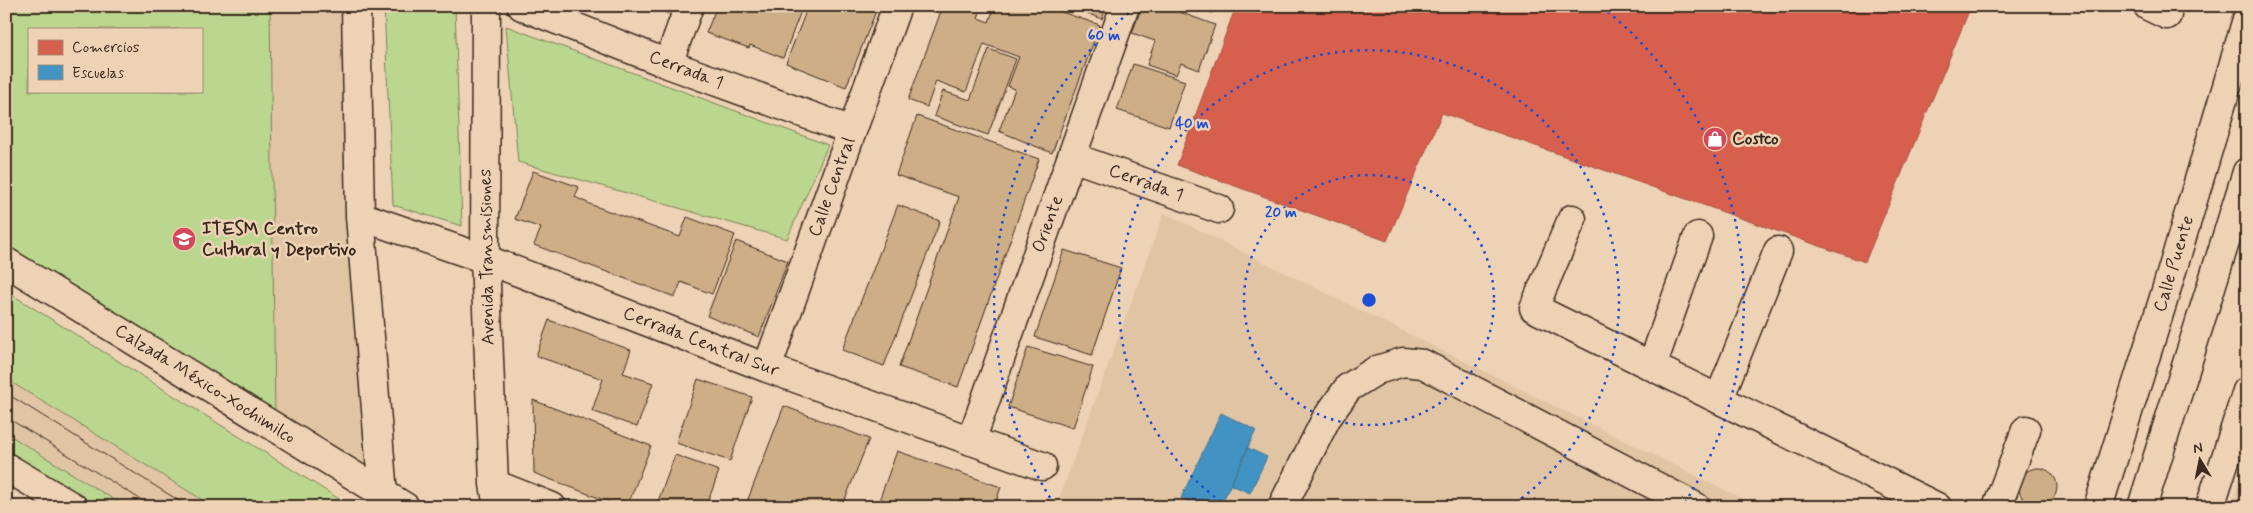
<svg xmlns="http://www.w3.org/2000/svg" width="2253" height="513" font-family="Mynerve,sans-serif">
  <rect width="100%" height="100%" fill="#eed2b5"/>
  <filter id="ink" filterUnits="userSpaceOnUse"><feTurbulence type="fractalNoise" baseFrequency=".02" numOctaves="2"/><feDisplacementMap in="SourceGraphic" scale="10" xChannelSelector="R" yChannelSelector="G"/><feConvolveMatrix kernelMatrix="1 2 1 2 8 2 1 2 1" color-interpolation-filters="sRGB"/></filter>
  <g filter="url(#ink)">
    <path fill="#e1c4a4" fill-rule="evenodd" d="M6 6H356L383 494 6 262ZM29 29H201V91H29Z
      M1164 213 1759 507H1056Z
      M6 379 214 507H126L92 486 6 433Z
      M2247 461V507H2231Z"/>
    <path fill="#bbd78f" stroke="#7b8056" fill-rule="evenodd" d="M6 6H270L275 418 6 248ZM29 29H201V91H29Z
      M384 6H455L462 226 393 205Z
      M506 26 828 145 787 239 518 162Z
      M6 291 352 507H214L6 379Z
      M6 433 126 507H98L6 450Z"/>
    <path fill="#d6604d" stroke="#a8503f" d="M1236 6H1971L1865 262 1442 113 1387 241 1177 165Z"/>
    <path fill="#4393c3" stroke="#417492" d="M1221 413 1256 430 1220 507H1200L1181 498Z
      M1248 448 1267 457 1250 493 1231 485Z"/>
    <path fill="#ceae87" stroke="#3b2a1e" d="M646 6H672L669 14Z
      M717 6H803L783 58 750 45 749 48 706 33Z
      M808 6H878L846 87 786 63Z
      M943 6 953 9 954 6H982L978 18 989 22 995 6H1044L1100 25 1052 153 999 131 1015 89 1008 86 1019 57 984 44 966 92 936 81 927 107 908 100Z
      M1067 6H1107L1102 19Z
      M1142 6H1163L1215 25 1199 70 1181 63 1176 75 1147 65 1155 41 1132 33Z
      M1192 6H1214L1212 13Z
      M989 49 1016 59 988 135 934 116 943 91 970 100Z
      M1133 64 1185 81 1169 127 1117 110Z
      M917 116 1039 159 958 387 899 367 959 197 896 175Z
      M533 171 579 187 575 197 592 205 680 237 687 217 735 235 712 294 681 282 675 297 534 245 541 228 515 219Z
      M898 205 940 221 884 366 842 350Z
      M736 241 788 261 759 337 707 316Z
      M1064 250 1121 268 1092 355 1035 337Z
      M549 320 631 350 623 373 653 383 637 427 592 411 603 379 536 356Z
      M1028 347 1093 367 1073 428 1008 407Z
      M698 379 752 397 730 461 676 443Z
      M533 400 651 446 627 507H622L534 473Z
      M784 406 869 439 842 507H801L780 499 777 507H745Z
      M897 451 1001 487 994 507H981L960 499 957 507H905L880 498Z
      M675 455 719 471 706 507H656Z
      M2019 487a19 19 0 1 1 38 0a19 19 0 1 1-38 0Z"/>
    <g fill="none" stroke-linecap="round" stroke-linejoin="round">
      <g stroke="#3b2a1e" stroke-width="31">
        <path id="minor" d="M356 6 360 216 383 494
          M486 6 485 259 494 484 498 507
          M522 6 668 64 852 131
          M2148 6 2167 15
          M668 64 689 6
          M1072 157 1219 209
          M360 216 485 259 767 368 1042 466
          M1572 219 1534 308 1937 507
          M1652 366 1698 236
          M767 368 897 6
          M1719 399 1778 251
          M971 441 1125 6
          M494 484 552 507
          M1282 507 1326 419 1348 388 1377 370 1403 362 1423 364 1696 507
          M1997 507 2026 430
          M2098 507 2162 304 2247 19
          M2210 507 2247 391"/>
      </g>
      <g stroke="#3b2a1e" stroke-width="31">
        <path id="major" d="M6 262 405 507
          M6 467 73 507
          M2142 507 2247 172"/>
      </g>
      <use href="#minor" stroke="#eed2b5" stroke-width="28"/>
      <use href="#major" stroke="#eed2b5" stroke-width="28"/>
      <path stroke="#3b2a1e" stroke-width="1" d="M6 393 189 507
        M6 417 153 507"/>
    </g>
  </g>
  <g fill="none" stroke="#1d4ed8" stroke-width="2.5" stroke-dasharray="2.5 5">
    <circle cx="1369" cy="300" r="125"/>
    <path d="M1227 506A250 250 0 1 1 1511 506"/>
    <path d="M1054 504A375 375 0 0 1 1136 7M1602 7A375 375 0 0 1 1684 504"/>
  </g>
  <defs>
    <g id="shop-disc" transform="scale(1.25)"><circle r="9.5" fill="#d1495b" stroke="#eed2b5"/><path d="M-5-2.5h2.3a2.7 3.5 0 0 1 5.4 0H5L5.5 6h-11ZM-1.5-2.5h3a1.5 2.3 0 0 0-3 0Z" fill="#fff"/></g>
    <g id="university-disc" transform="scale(1.25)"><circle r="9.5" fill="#d1495b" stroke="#eed2b5"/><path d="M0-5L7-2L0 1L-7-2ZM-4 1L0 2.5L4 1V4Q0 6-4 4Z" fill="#fff"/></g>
  </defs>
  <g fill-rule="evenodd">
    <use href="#shop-disc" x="1715" y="139"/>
    <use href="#university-disc" x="184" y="239"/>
  </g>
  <g text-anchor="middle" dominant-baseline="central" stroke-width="5" stroke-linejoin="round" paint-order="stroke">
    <g font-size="18" fill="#3b2a1e" stroke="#eed2b5">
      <text transform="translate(686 70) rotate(21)">Cerrada 1</text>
      <text transform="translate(1146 183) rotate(20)">Cerrada 1</text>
      <text transform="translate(832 187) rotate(-70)">Calle Central</text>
      <text transform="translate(1048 224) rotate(-70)">Oriente</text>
      <text transform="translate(487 257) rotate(-91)">Avenida Transmisiones</text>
      <text transform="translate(2174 264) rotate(-73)">Calle Puente</text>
      <text transform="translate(701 342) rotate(21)">Cerrada Central Sur</text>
      <text transform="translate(205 384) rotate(32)">Calzada México-Xochimilco</text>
    </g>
    <g font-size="18" font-weight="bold" fill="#3b2a1e" stroke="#eed2b5" text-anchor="start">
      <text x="1732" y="139">Costco</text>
      <text x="202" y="229">ITESM Centro<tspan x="202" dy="21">Cultural y Deportivo</tspan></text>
    </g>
  </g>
  <circle cx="1369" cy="300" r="8" fill="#1d4ed8" stroke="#eed2b5" stroke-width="2.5"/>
  <g font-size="15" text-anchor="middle" font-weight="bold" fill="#1d4ed8" stroke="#eed2b5" stroke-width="5" stroke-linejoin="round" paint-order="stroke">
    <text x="1104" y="40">60 m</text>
    <text x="1192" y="128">40 m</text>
    <text x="1281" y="217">20 m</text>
  </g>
  <rect width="2253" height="513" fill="none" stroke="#eed2b5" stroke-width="25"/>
  <rect x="12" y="12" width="2228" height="488" fill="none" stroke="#3b2a1e" stroke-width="2" filter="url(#ink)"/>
  <rect x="28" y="28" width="175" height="65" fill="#eed2b5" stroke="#a68f79"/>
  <rect x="38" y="40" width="25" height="15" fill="#d6604d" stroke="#a68f79"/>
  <text x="72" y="52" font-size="15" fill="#3b2a1e">Comercios</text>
  <rect x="38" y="65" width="25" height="15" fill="#4393c3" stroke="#a68f79"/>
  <text x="72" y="78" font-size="15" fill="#3b2a1e">Escuelas</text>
  <g transform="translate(2200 460) rotate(350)" stroke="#eed2b5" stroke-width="4" paint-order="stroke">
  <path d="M0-4L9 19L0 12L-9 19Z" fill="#3b2a1e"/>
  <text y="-8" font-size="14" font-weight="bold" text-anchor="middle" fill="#3b2a1e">N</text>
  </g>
</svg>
